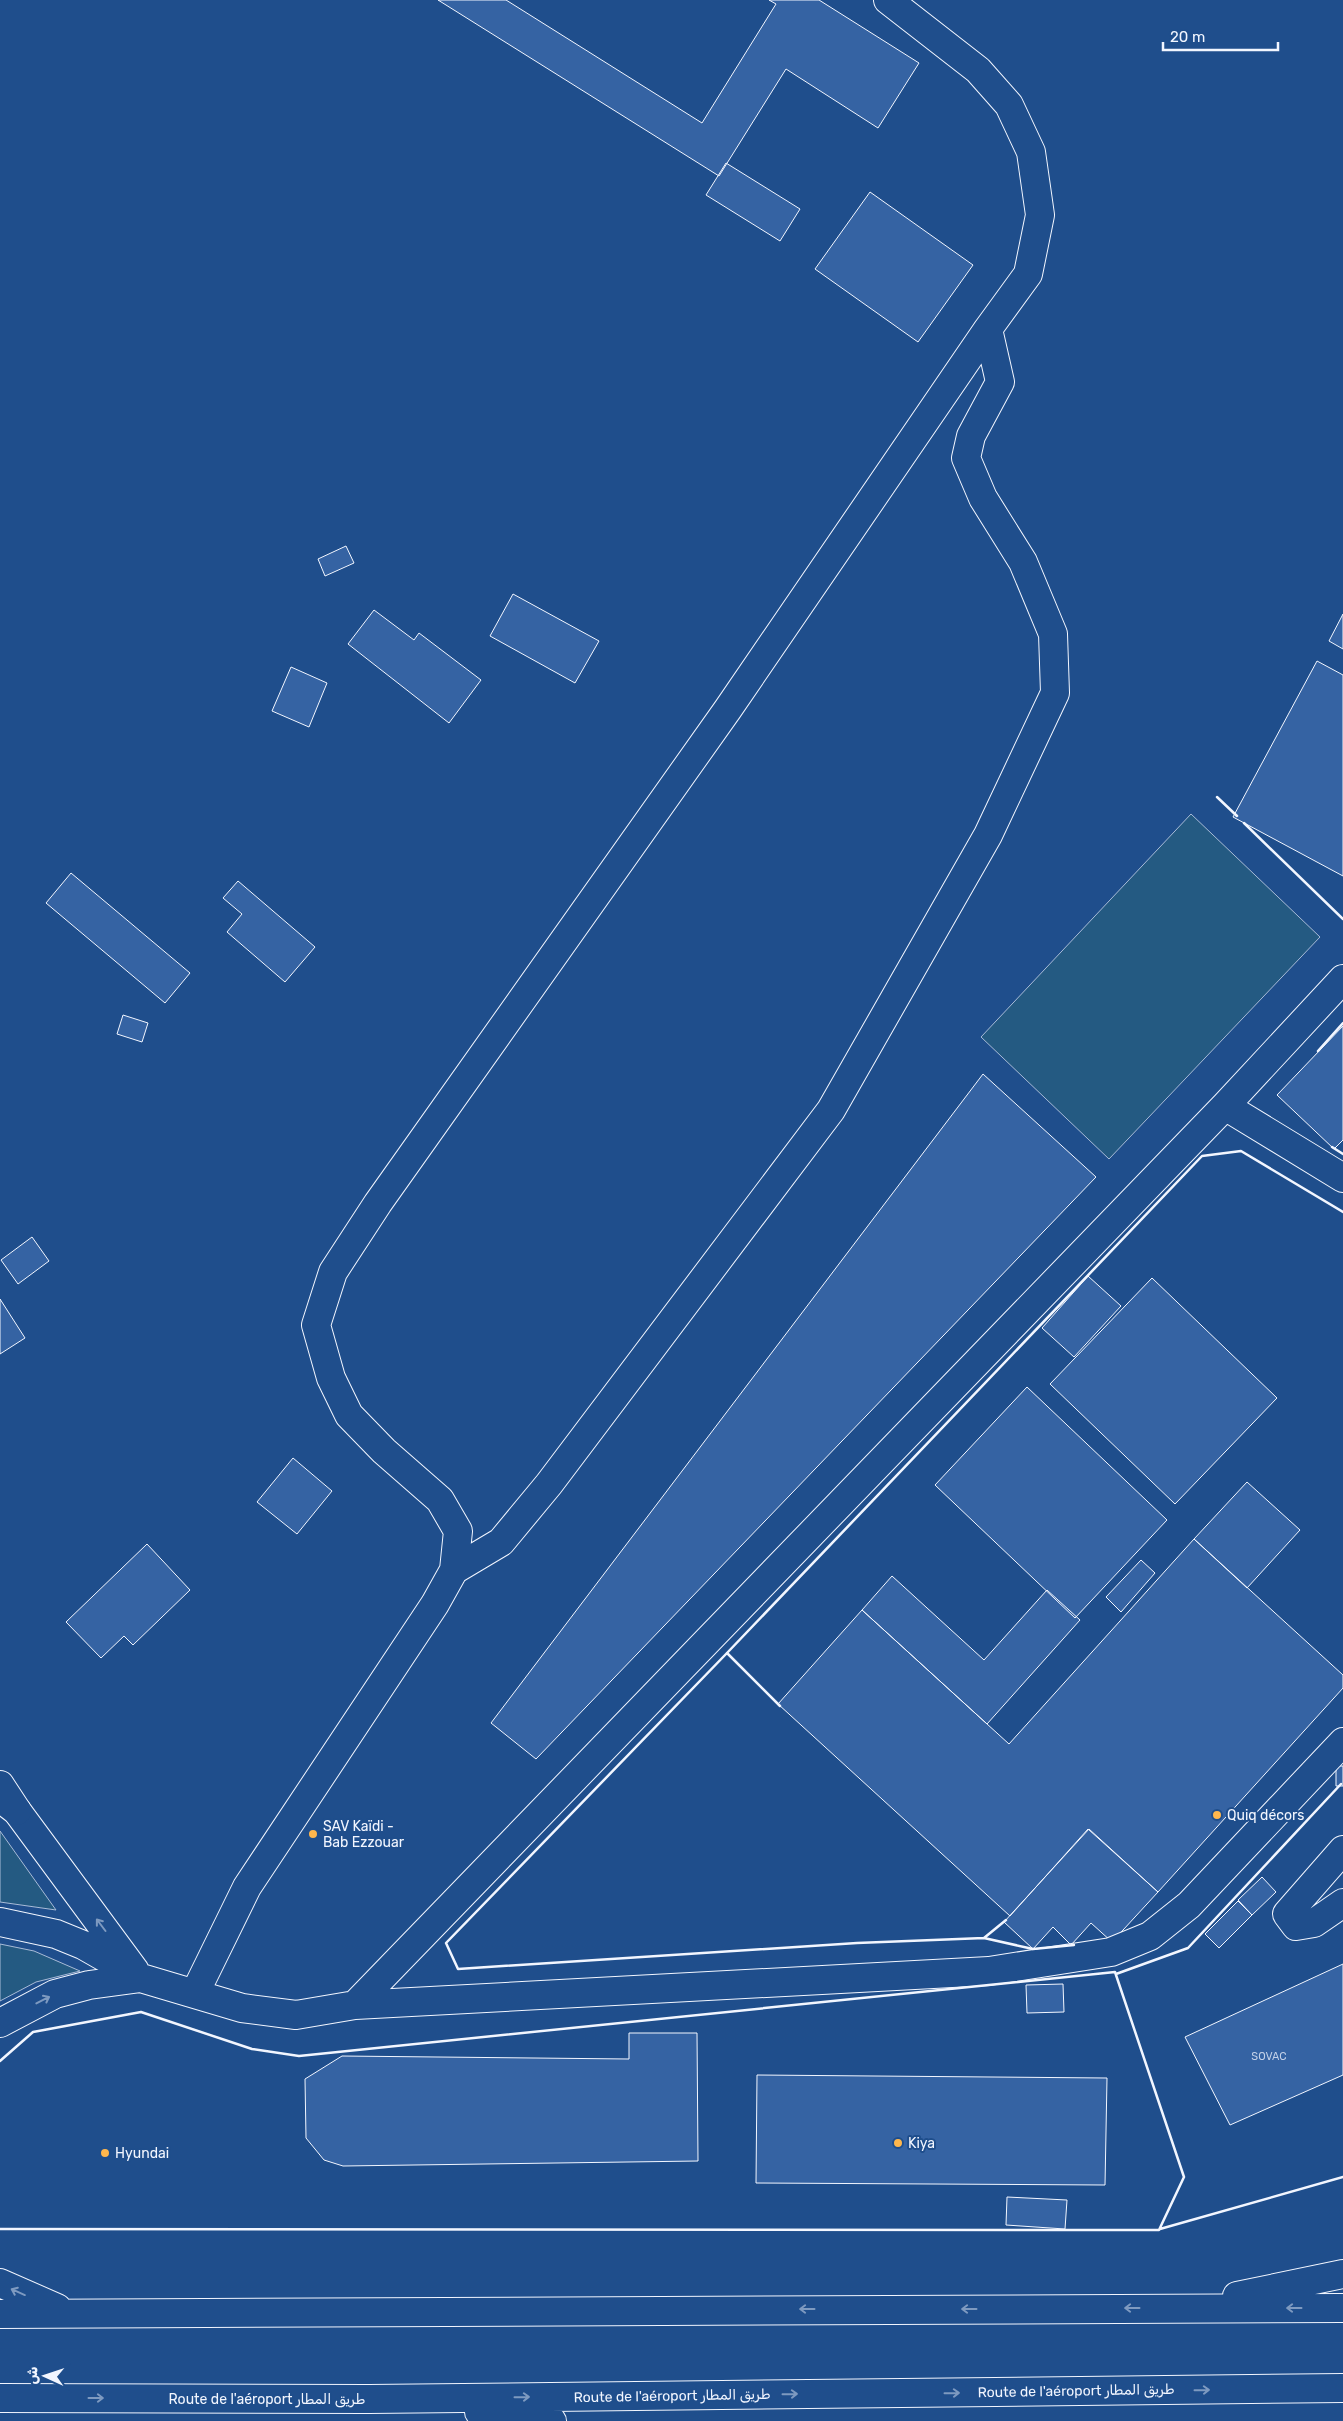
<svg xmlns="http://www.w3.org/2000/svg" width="1343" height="2421" font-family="Rubik,'Noto Naskh Arabic',sans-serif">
  <rect width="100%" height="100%" fill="#1f4e8c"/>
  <path fill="#245a82" stroke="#a8bbd7" d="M1191 814 1320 937 1109 1159 981 1037Z
    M0 1831 56 1910 0 1902Z
    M0 1944 34 1951 80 1971 36 1982 0 2001Z"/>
  <path fill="#3563a3" stroke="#f2f6ff" d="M438 0H506L702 123 776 4 769 0H819L919 63 878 128 786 69 719 176Z
    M726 163 800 209 780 241 706 195Z
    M870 192 973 265 918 342 815 269Z
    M346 546 354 563 325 576 318 559Z
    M513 594 599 641 575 683 490 636Z
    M374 610 414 640 419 633 481 680 449 723 348 644Z
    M1343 614V649L1329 641Z
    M1317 661 1343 675V876L1233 817Z
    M291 667 327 683 309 727 272 711Z
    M71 873 190 973 165 1003 46 903Z
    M238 881 315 947 285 982 227 932 242 914 223 898Z
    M123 1015 148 1023 142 1042 117 1034Z
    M1343 1026V1140L1334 1149 1277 1095Z
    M983 1074 1096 1177 536 1759 491 1723Z
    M32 1237 49 1261 18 1284 1 1260Z
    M1088 1276 1121 1306 1074 1357 1042 1328Z
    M1152 1278 1277 1398 1175 1504 1050 1384Z
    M0 1299 25 1338 0 1354Z
    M1027 1387 1167 1520 1075 1618 935 1485Z
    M293 1458 332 1491 297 1534 257 1502Z
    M1247 1482 1300 1530 1247 1588 1194 1539Z
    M1194 1539 1343 1675V1688L1158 1892 1088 1829 1010 1916 778 1704 862 1610 1009 1744Z
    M147 1544 190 1590 133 1645 124 1636 101 1658 66 1622Z
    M1141 1560 1155 1573 1121 1612 1106 1597Z
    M892 1576 984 1660 1047 1590 1080 1620 987 1724 862 1610Z
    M1336 1766H1343V1786H1336Z
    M1089 1829 1158 1892 1112 1942 1091 1923 1071 1945 1053 1927 1033 1949 1004 1922Z
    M1262 1877 1276 1892 1252 1915 1238 1900Z
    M1238 1901 1252 1915 1219 1948 1205 1934Z
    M1343 1964V2075L1230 2125 1185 2037Z
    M1063 1984 1064 2012 1027 2013 1026 1985Z
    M629 2033H697L698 2161 343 2166 324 2160 306 2138 305 2079 342 2056 629 2059Z
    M757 2075 1107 2078 1105 2185 756 2183Z
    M1007 2197 1067 2200 1065 2229 1006 2225Z"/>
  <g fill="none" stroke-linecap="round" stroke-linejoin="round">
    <g stroke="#f2f6ff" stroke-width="30">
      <path id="minor" d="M1225 1106 1343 1178
        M454 1570 501 1542 549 1484 831 1110 988 835 1055 693 1053 634 1023 562 983 498 966 458 971 436 1000 382 988 329
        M0 1798 17 1811 135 1971
        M1343 1850 1287 1914 1296 1926 1314 1923 1343 1903
        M0 1922 56 1934 83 1945 141 1978 242 2008 296 2015 355 2005 989 1971 1111 1952 1150 1936 1189 1905 1343 1742
        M195 1993 247 1887 435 1604 454 1570 458 1531 440 1500 384 1451 349 1415 331 1378 316 1325 333 1272 378 1203 728 709 988 329 1028 274 1040 215 1031 152 1009 105 978 70 888 0
        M355 2005 1225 1106 1343 979
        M0 2023 55 1994 89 1985 141 1978"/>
    </g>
    <g stroke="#f2f6ff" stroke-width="30">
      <path id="major" d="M0 1785 17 1811"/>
    </g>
    <g stroke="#f2f6ff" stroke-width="30">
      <path id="highway" d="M0 2283 57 2308
        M1237 2296 1343 2274
        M0 2314 1343 2308
        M0 2398 369 2399 1343 2388
        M479 2412 552 2421"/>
    </g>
    <use href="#minor" stroke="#1f4e8c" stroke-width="28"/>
    <use href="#major" stroke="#1f4e8c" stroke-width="28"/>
    <use href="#highway" stroke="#1f4e8c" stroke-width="28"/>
    <path stroke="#f2f6ff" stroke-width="2.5" d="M1217 797 1237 816
      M1244 823 1343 919
      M1318 1051 1343 1023
      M1332 1147 1343 1154
      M727 1653 780 1706
      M984 1938 1006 1920
      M1074 1945 1033 1949 984 1938 857 1943 458 1969 446 1943 727 1653 1202 1156 1241 1151 1343 1212
      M1116 1974 1188 1948 1341 1784
      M0 2061 33 2032 141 2012 252 2049 299 2056 1115 1972 1184 2177 1159 2230 0 2229
      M1160 2229 1343 2177"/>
  </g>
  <defs><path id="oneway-shaft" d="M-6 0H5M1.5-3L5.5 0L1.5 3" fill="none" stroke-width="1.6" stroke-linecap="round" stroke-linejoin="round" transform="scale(1.25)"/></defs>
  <g stroke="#7e9ac0">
    <use href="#oneway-shaft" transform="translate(101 1925) rotate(-127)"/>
    <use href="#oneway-shaft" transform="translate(43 2000) rotate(-27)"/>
    <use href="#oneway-shaft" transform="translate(18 2292) rotate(-156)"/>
    <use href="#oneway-shaft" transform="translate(1132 2308) rotate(180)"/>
    <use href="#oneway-shaft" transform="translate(1294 2308) rotate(-180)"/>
    <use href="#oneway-shaft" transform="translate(807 2309) rotate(180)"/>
    <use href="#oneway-shaft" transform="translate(969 2309) rotate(180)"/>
    <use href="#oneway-shaft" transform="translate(1202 2390) rotate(-1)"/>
    <use href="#oneway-shaft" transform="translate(952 2393) rotate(-1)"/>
    <use href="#oneway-shaft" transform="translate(790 2394) rotate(-1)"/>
    <use href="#oneway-shaft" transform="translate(522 2397) rotate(-1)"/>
    <use href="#oneway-shaft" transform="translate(96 2398)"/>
  </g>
  <g fill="#ffb74d" stroke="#1f4e8c" stroke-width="2">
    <circle cx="1217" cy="1815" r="5"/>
    <circle cx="313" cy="1834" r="5"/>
    <circle cx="898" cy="2143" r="5"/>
    <circle cx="105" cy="2153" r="5"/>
  </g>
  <g text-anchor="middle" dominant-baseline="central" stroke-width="4" stroke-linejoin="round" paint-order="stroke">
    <g font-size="11" fill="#c3d1e8">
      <text x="1269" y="2056">SOVAC</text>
    </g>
    <g font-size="14" fill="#f2f6ff" stroke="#1f4e8c" text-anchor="start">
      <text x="1227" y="1815">Quiq décors</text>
      <text x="323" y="1826">SAV Kaïdi -<tspan x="323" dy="16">Bab Ezzouar</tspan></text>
      <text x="908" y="2143">Kiya</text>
      <text x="115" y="2153">Hyundai</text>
    </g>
    <g font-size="14" fill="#f2f6ff" stroke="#1f4e8c">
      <text transform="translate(1076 2391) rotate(-1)">Route de l'aéroport طريق المطار</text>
      <text transform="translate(672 2396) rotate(-1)">Route de l'aéroport طريق المطار</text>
      <text x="267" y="2399">Route de l'aéroport طريق المطار</text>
    </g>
  </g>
  <g transform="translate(45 2376) rotate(273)" stroke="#1f4e8c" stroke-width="4" paint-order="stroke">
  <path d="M0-4L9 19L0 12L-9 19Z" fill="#f2f6ff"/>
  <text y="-8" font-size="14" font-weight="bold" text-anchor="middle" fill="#f2f6ff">ش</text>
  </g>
  <path d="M1163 42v8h115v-8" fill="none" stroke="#f2f6ff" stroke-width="2.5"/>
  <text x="1170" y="42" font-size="15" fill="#f2f6ff" stroke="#1f4e8c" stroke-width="4" paint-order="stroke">20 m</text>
</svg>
